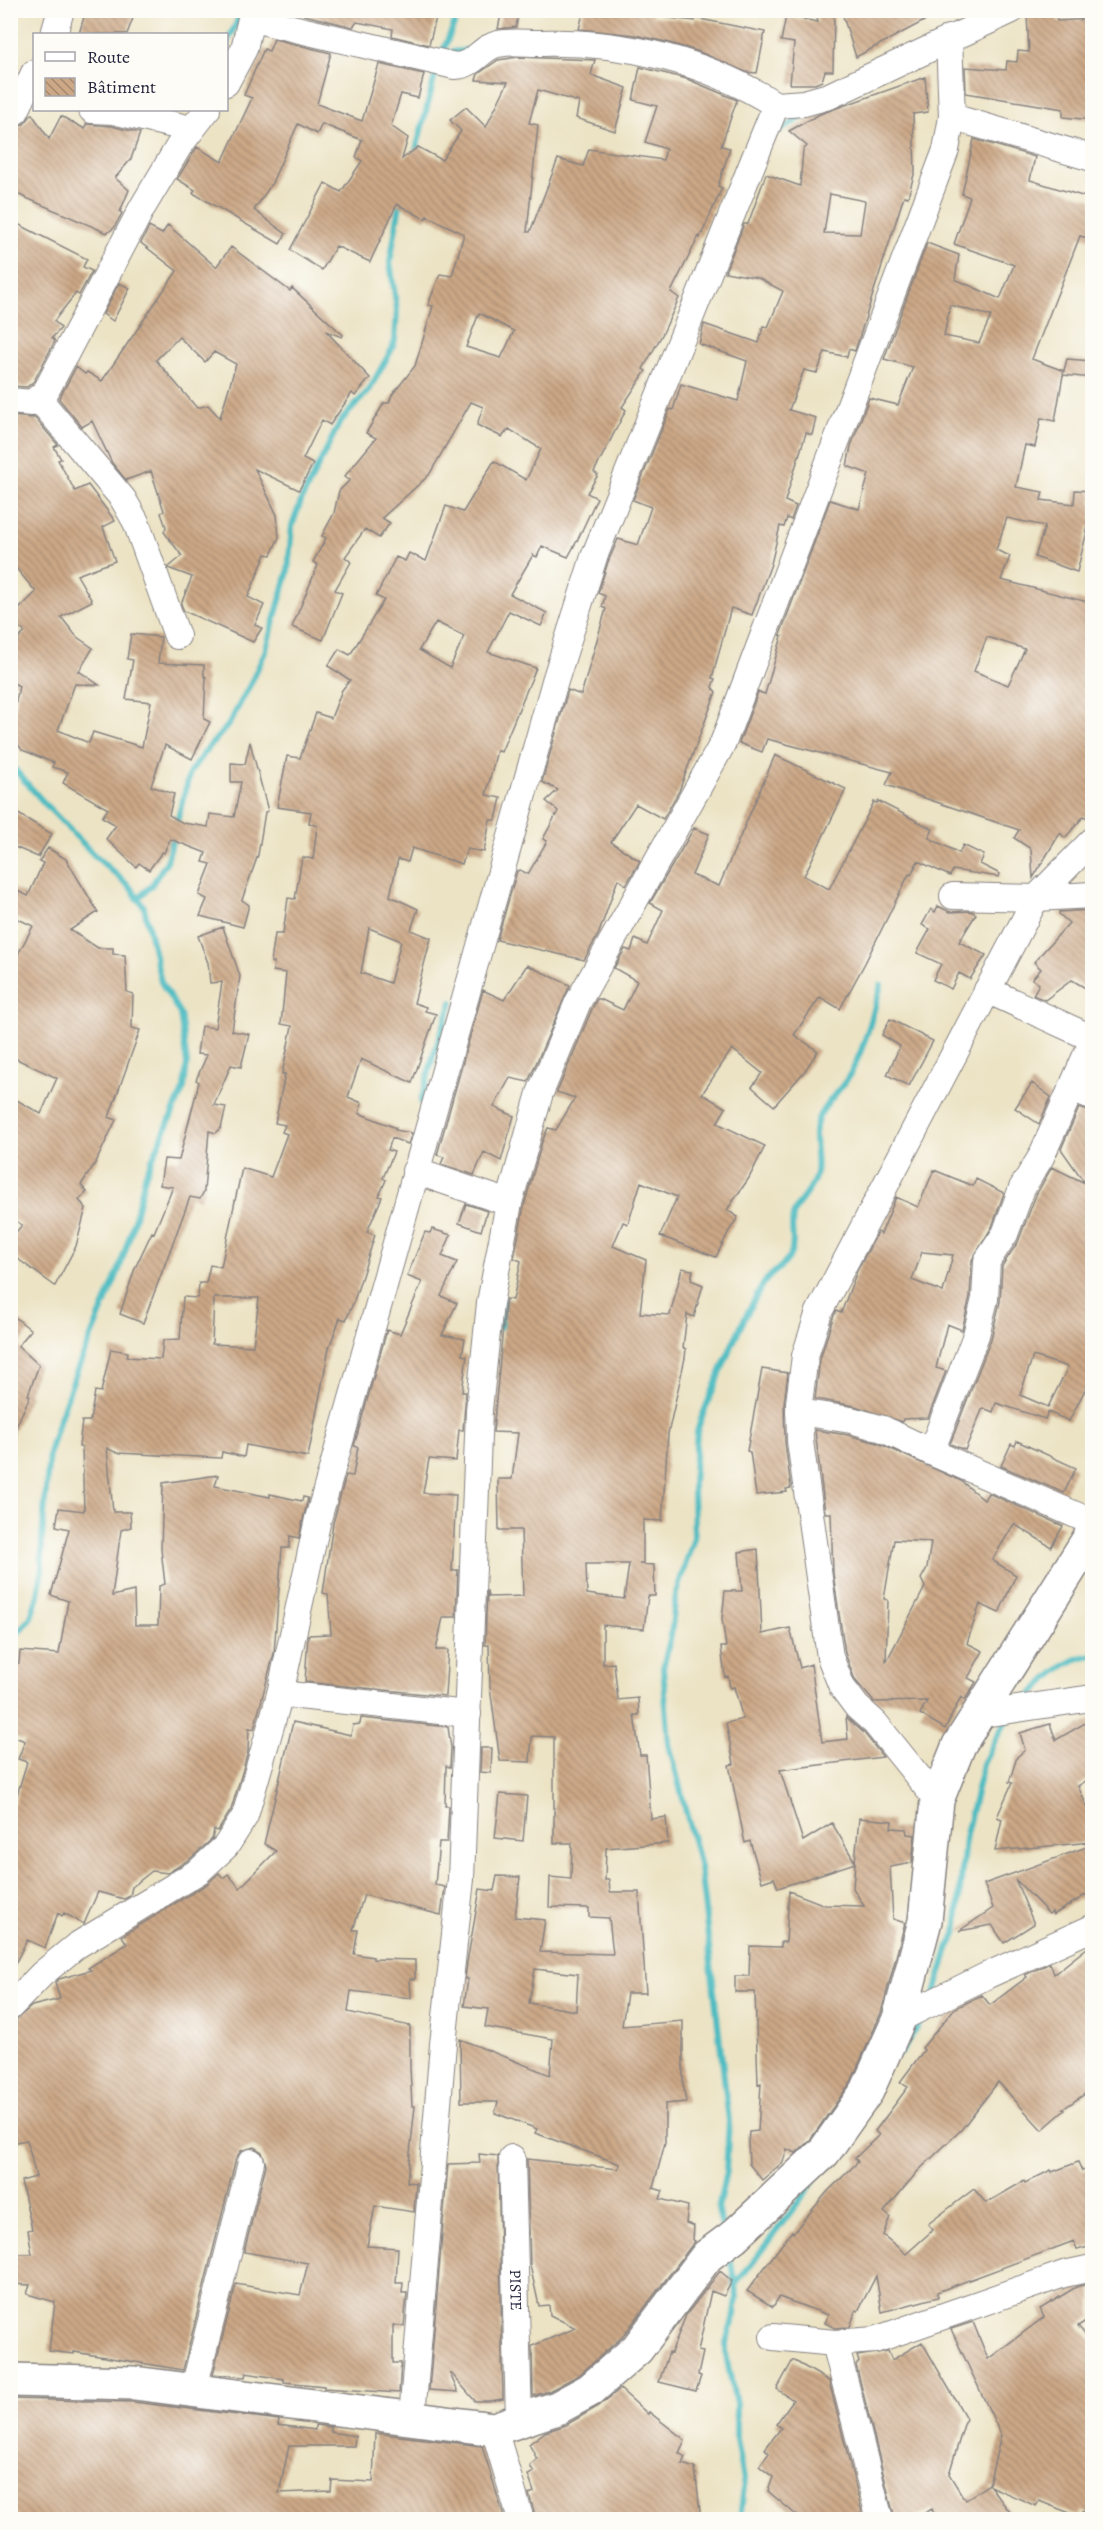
<svg xmlns="http://www.w3.org/2000/svg" width="1103" height="2530" font-family="Alegreya,serif">
  <defs>
    <pattern id="building-back-hatch" width="6" height="6" patternUnits="userSpaceOnUse" patternTransform="scale(1.5)"><rect width="6" height="6" fill="#cca886"/><path d="M-1 5l2 2M0 0l6 6M5-1l2 2" fill="none" stroke="#a5886f"/></pattern>
  </defs>
  <rect width="100%" height="100%" fill="#fdfcf7"/>
  <filter id="ink" filterUnits="userSpaceOnUse"><feTurbulence type="fractalNoise" baseFrequency=".0167" numOctaves="2"/><feDisplacementMap in="SourceGraphic" scale="12" xChannelSelector="R" yChannelSelector="G"/><feConvolveMatrix kernelMatrix="1 2 1 2 8 2 1 2 1" color-interpolation-filters="sRGB"/></filter>
  <filter id="wash" filterUnits="userSpaceOnUse"><feTurbulence type="fractalNoise" baseFrequency=".008" numOctaves="4" result="noise"/><feDisplacementMap in="SourceGraphic" scale="24" xChannelSelector="R" yChannelSelector="G"/><feGaussianBlur stdDeviation="1.35" result="paint"/><feColorMatrix in="noise" values="0 0 0 0 0 0 0 0 0 0 0 0 0 0 0 0 0 1.4 0 .05"/><feComposite in="paint" operator="in"/></filter>
  <g filter="url(#wash)">
    <rect width="100%" height="100%" fill="#ece3c4"/>
    <g fill="none" stroke-linecap="round" stroke-linejoin="round">
      <path stroke="#4cbbc1" stroke-width="6" d="M226 44 237 22 238 10
        M451 52 470 50
        M441 56 460 10
        M774 134 811 112
        M415 154 437 68
        M10 764 46 805 94 855 130 887 144 907 161 982 180 1014 187 1064 184 1088 146 1173 131 1232 119 1270 75 1375 56 1429 49 1453 42 1539V1570L38 1595 31 1617 10 1642
        M137 899 151 886 167 861 190 772 203 754 229 724 251 683 265 652 288 572 292 526 301 501 340 422 369 390 392 349 395 340 397 310 390 262 401 198
        M421 1102 434 1053 452 1002
        M500 1327 505 1301
        M1027 1699C1045 1681 1066 1658 1092 1655
        M1081 1920 1092 1913
        M935 1993 948 1949 956 1934 965 1838 983 1764 1002 1727 1008 1720
        M901 2053 922 2018
        M723 2231 718 2209 726 2171 729 2121 700 1867 669 1744 663 1668 671 1635 676 1593 694 1538 693 1483 697 1432 701 1419C720 1373 738 1326 764 1283 771 1272 787 1266 791 1253 796 1240 789 1226 794 1213 800 1198 813 1190 816 1173 819 1156 811 1136 818 1119 824 1104 838 1093 847 1079 863 1055 873 1013 881 985
        M729 2252 737 2297 735 2315 726 2342V2355L736 2404V2439L744 2486 740 2520
        M735 2285 813 2183"/>
    </g>
    <g id="blocks">
      <path fill="url(#building-back-hatch)" fill-rule="evenodd" d="M86 10H136L127 34H79Z
        M304 10H438L429 45 392 36 393 29 357 22 353 27 304 15Z
        M502 10H519L516 27 498 29Z
        M584 10H653L652 16 695 21V18L765 32 757 73 746 72 697 51 666 42 635 35 579 29Z
        M815 10H834L833 71H825L822 81 815 84H790L794 43 781 41 786 16 818 22Z
        M841 10H945L856 57Z
        M1056 14 1057 21 1088 19 1092 120 1063 117V109L966 93 965 67 1006 70 1007 61 1017 62 1018 51 1029 52 1027 15Z
        M274 39 331 53 317 104 362 121 379 64 424 74 418 98 401 94 391 126 408 138 402 159 418 147 442 160 461 131 450 120 466 107 486 127 508 82 476 80 478 74 498 60 518 57 595 60 591 75 627 88 615 131 576 118 579 102 538 90 529 123 538 125 527 232H530L558 159 583 166 589 149 663 160 666 149 645 142 657 106 633 100 640 67 687 79 737 100 721 146 730 148 718 186 722 188 700 238 699 236 671 292 679 298 663 333 643 369 646 371 622 407 626 410 594 472 598 475 587 493 597 498 578 539 568 557 542 546 537 557 533 555 510 594 547 613 541 626 509 611 488 652 536 668 501 752 497 750 486 795 501 798 496 820H490L484 852 467 849 462 864 412 848 408 862 398 859 390 896 418 909 411 930 431 938 414 1003 426 1007 425 1011 436 1014 412 1083 361 1059 348 1097 362 1103 359 1113 396 1128 395 1130 412 1133 408 1144 392 1138 388 1150 394 1152 383 1178 386 1180 379 1196 382 1197 367 1232 375 1235 354 1301 346 1320 340 1318 329 1348 308 1457 246 1445 244 1457 222 1452 221 1458 117 1453 107 1448 113 1512H130L131 1527 121 1530 112 1596 134 1591 135 1625H158L159 1586 165 1584 161 1549 163 1483 218 1475 215 1486 270 1497V1494L302 1501 303 1497 308 1498 299 1538 290 1536 289 1548H282L274 1653 254 1729 249 1728 248 1752 231 1810 218 1831 214 1830 212 1839 190 1859 168 1873 152 1871 132 1887 130 1896 124 1899 98 1892 84 1924 64 1913 62 1916 58 1913 45 1948 27 1940 10 1974V1803L14 1805 27 1762 18 1759 25 1741 10 1735 11 1664 19 1663 20 1651 59 1654 68 1601 51 1595 69 1529 56 1526 59 1508 84 1511 82 1447H79L82 1421H90L95 1391 101 1392 111 1349 128 1352 127 1357 161 1359 163 1340 180 1339 183 1297 198 1298 199 1283H206L210 1265 221 1267 242 1168 271 1177 287 1134 282 1132 285 1125 275 1123 285 1074H282L292 1026 281 1024 286 973 273 971 274 962H271L275 934H283L288 898 295 899 302 857 313 859 317 826 309 823 311 812 277 807 287 756 300 758 316 713 331 718 342 690 350 680 328 666 339 649 350 655 384 600 376 596 396 557 405 561 409 553 426 561 446 506 463 512 494 461 526 480 541 449 509 429 502 437 477 425 483 407 471 402 429 475 382 518 390 523 379 538 365 529 345 557 351 562 335 590 342 593 323 640 292 627 318 565 313 562 326 538 322 536 334 513 339 491 350 480 344 477 376 438 366 433 384 403H389L392 395 415 366 433 306 428 305 440 274 452 276 464 234 427 216 425 219 397 204 370 262 336 246 322 270 290 250 325 183 341 192 362 161 356 157 362 140 322 124 317 134 298 124 271 185 254 210 286 234 280 244 193 193 195 190 177 179 197 147 222 162 252 98 244 95 264 49 269 51ZM479 313 514 331 501 358 466 347ZM436 622 464 636 450 668 419 650ZM369 928 401 941 390 983 361 973ZM214 1298H259L253 1346 212 1344Z
        M925 77 928 112 913 114 915 171 908 197 904 196 855 351 849 349 847 357 825 352 817 373 804 370 789 410 816 418 812 435 806 433 785 501 796 506 791 520 787 518 784 527 780 526 771 564 752 615 731 608 712 678 715 679 712 687 716 692 679 791 663 819 636 804 611 842 640 861 626 885 618 879 599 933 584 960 497 940 517 871 520 870 528 874 547 841 543 839 558 811 546 801 558 790 542 782 568 690 581 695 606 609 602 607 605 596 598 593 608 562 618 539 638 545 651 507 633 500 670 409 673 410 681 384 738 401 747 361 699 344 704 324 759 343 763 326 768 327 783 291 758 278 725 272 744 224H748L766 174 800 186 803 150 807 146 789 131 820 114ZM830 194 865 201 860 234 824 233Z
        M32 114 49 139 61 116 85 129 86 124 111 126 140 133 131 159 115 178 129 190 120 212 122 213 114 228 107 233 10 191V128L24 124Z
        M974 139 1035 157 1030 180 1092 199V239L1080 236 1032 359 1064 371 1063 374 1067 359 1092 361V378L1063 375 1055 421 1041 418 1035 447 1025 445 1016 487 1043 492 1041 500 1074 504 1075 490 1092 491V527H1088L1077 572 1035 557 1045 526 1007 518 996 550 1010 556 1001 580 1092 603V822L1084 816 1065 838 1060 833 1033 878 1031 849 1014 838 1019 830 886 785 892 772 767 739 762 752 739 743 758 692 765 694 782 636 780 635 830 500 859 509 869 474 847 466 851 446 869 398 898 405 913 367 884 359 927 243 959 255 955 279 1000 299 1014 265 954 244 970 197 962 194ZM950 305 991 316 979 343 944 336ZM987 637 1025 649 1008 685 974 671Z
        M10 220 87 259 83 267 92 271 79 295 76 293 54 321 61 328 52 338 55 341 34 381 27 387 10 386Z
        M168 225 216 267 231 247 290 291 292 288 343 335 342 337 326 331 370 378 355 396 352 393 330 425 322 420 303 459 313 464 299 490 255 469 277 515 279 537 271 555 266 554 248 597 264 605 255 625 262 628 253 642 184 611 181 604 192 577 168 568 182 556 164 532 166 527 161 513 164 511 151 471 126 480 112 463 92 421 82 427 59 399 76 367 85 374 87 372 102 381 177 271 141 243 149 227 162 234ZM179 337 205 362 214 352 236 364 220 418 208 405 197 408 156 360Z
        M119 283 130 288 113 321 103 314Z
        M10 416 35 418 58 445 54 447 61 459 58 460 75 491 88 485 115 521 103 527 115 561 77 575 92 601 61 617 77 637 93 648 79 671 99 685 75 684 58 730 89 743 93 732 142 747 151 702 126 699 133 660 127 659 131 634 161 637 158 663 204 665V676L206 677 204 719 210 722 192 759 165 745 151 786 174 794 169 815 183 823 208 827 210 814 234 817 241 782H231V763L245 764 250 742 268 811 265 812 258 855 242 900 249 905 243 927 200 916 207 899 199 895 211 864 203 862 206 853 170 839 164 853 162 852 149 870 139 863 136 867 106 839 116 825 102 817 108 809 63 783 68 772 52 767 54 763 22 750 10 733 19 686 10 681V647L25 632 10 621V618L36 592 10 561V481L14 480 10 448Z
        M775 755 846 789 804 876 829 889 874 802 877 803 878 801 933 829 929 838 959 853 963 845 984 855 980 864 1000 874 999 877 953 870 950 876 918 861 911 875 909 874 865 963 840 1009 820 997 794 1035 818 1051 804 1072 774 1106 752 1087 762 1073 732 1049 702 1094 726 1108 717 1123 765 1146 749 1178 727 1210 738 1217 729 1231 716 1257 660 1236 677 1197 641 1182 628 1224 623 1222 613 1246 646 1260 640 1313 670 1315 682 1268 693 1270 691 1280 703 1285 694 1317 687 1314 683 1348 686 1349 685 1358 668 1434 662 1521 643 1520V1564H639L654 1565 655 1596H648L644 1629 603 1625V1664L614 1663 618 1700 638 1698 639 1715H634L640 1755H646L651 1819 666 1817 668 1843 606 1848 605 1880H609L610 1892H639L646 1993H627L622 2026 683 2021V2084L686 2102 665 2104V2143L653 2188 663 2191 660 2199 688 2206 686 2223 694 2226 693 2240 695 2241 623 2336 579 2375 549 2391 533 2396 532 2346 576 2328 550 2315 549 2305 539 2306 530 2265 527 2159 618 2169 620 2164 535 2133 537 2129 495 2113 498 2102H461L460 2039 550 2075 553 2039 485 2027 488 2009 464 2006 468 1979H465L467 1962 480 1889 494 1891 497 1876 520 1877 515 1917 545 1920 540 1952 613 1954 609 1918 589 1917V1908L549 1907 550 1877 571 1879 572 1843H554V1737L532 1736 530 1762 500 1761 490 1687 489 1645H485L487 1590 488 1597 523 1596 521 1530H499L498 1479H512L518 1433 493 1432 505 1306 506 1299 513 1300 521 1261 514 1258 524 1206 542 1142 548 1128 556 1130 575 1098 557 1092 592 1009 597 999H600L623 1010 637 981 614 968 625 949 631 951 635 939 647 945 663 910 650 903 694 828 709 834 692 875 719 886ZM586 1564H629L624 1599 587 1594ZM535 1969 578 1974 576 2011 529 2003Z
        M10 809 52 834 38 857 10 845Z
        M48 848 66 859 98 912 70 930 98 948H113V954L125 955 127 992 133 994 132 1028 140 1030 109 1117 116 1120 96 1162 81 1185 87 1192 79 1200 86 1208 76 1246 55 1286 11 1254 12 1237 22 1225 10 1217V1096L41 1114 57 1078 10 1056V952L17 956 33 926 10 915V887L28 896 43 863 39 861Z
        M938 906 950 912 971 911 976 914 959 942 986 955 970 979 959 973 951 989 933 980 941 964 917 953 930 929 922 925 931 909 935 912Z
        M1092 910V992L1072 980 1045 1000 1033 995 1039 984 1032 979 1041 969 1034 962 1069 923 1059 914V912Z
        M223 927 240 976 232 1031 249 1034 241 1067 231 1065 214 1105 226 1107 221 1128 216 1133 209 1131 204 1191 200 1199 190 1197 143 1323 120 1314 135 1268 152 1232 154 1233 173 1187 160 1185 164 1159 179 1160 199 1082 196 1080 207 1055 197 1054 201 1026 215 1028 222 982 210 983 208 963 198 936Z
        M527 965 570 985 528 1082 510 1078 494 1107 514 1116 501 1161 484 1152 474 1175 441 1164 444 1157 437 1155 483 990 504 1000Z
        M890 1019 933 1041 909 1086 887 1075 900 1046 882 1035Z
        M1032 1083 1051 1097 1039 1124 1015 1108Z
        M1079 1108 1092 1112V1376L1069 1421 1048 1412 1045 1419 996 1403 993 1412 983 1408 965 1450 950 1444 991 1339 1000 1302 1002 1266 1018 1242 1036 1195 1052 1167 1085 1183 1061 1149ZM1033 1356 1068 1367 1048 1407 1020 1395Z
        M934 1170 973 1186 976 1179 1004 1193 992 1227 972 1260 970 1297 962 1330 947 1324 936 1368 946 1371 928 1418 903 1419 902 1422 855 1406 815 1399 820 1359 833 1318 836 1311 841 1313 857 1271 878 1232 881 1234 896 1197 918 1207ZM922 1252 953 1255 943 1292 912 1280Z
        M466 1204 487 1211 481 1231 459 1223Z
        M432 1229 451 1235 442 1256 457 1262 441 1296 457 1303 442 1335 465 1339 462 1355 467 1356 462 1392H466L463 1430H459L456 1461 429 1459 423 1493 456 1495 452 1571 458 1570 456 1617H443L436 1650H448L445 1696 305 1682 308 1635 331 1634 328 1594 323 1593 333 1523 346 1475 353 1476 358 1447 354 1446 387 1330 400 1334 422 1282 407 1276 425 1232 430 1233Z
        M10 1313 31 1330 18 1346 39 1365 28 1395 30 1396 10 1440Z
        M762 1369 788 1373 784 1403 785 1442 791 1488 786 1489 787 1492 756 1495 750 1452 747 1451Z
        M815 1430 848 1435 878 1443 961 1481 984 1500 988 1493 1063 1526 1051 1547 1014 1524 992 1560 1016 1575 999 1613 980 1604 967 1643 983 1651 968 1678 976 1682 965 1700 961 1697 945 1729 920 1714 927 1701 874 1702 855 1680 845 1653 833 1573 831 1513H825ZM894 1540 931 1542 927 1568 921 1579 925 1587 886 1662 888 1600 884 1599Z
        M1017 1441 1076 1468 1064 1493 1001 1466 1011 1444 1015 1446Z
        M758 1549 762 1634 790 1628 800 1668 811 1664 822 1742 848 1739 846 1717 864 1733 883 1757 780 1770 803 1841 832 1823 855 1862 859 1818 892 1821 891 1828 906 1829 907 1834 915 1835 912 1863 890 1867 893 1919 905 1923 881 2013 851 2082 810 2140 796 2153 787 2149 783 2162 762 2180 749 2164 748 2143 749 2132 758 2131 761 2083 758 2084 755 1992H735V1976H749L750 1946 781 1947V1942H786L789 1891 825 1905 864 1906 853 1888 855 1863 778 1888 774 1878 762 1882 750 1841 745 1843 729 1765 734 1764 726 1723 743 1719 734 1687 730 1688 728 1676 725 1677 721 1647H726L722 1619 725 1591H742L739 1552Z
        M361 1718 448 1727 451 1748 450 1767 446 1766 445 1806H449L447 1842H439L435 1885 445 1887 441 1915 364 1895 353 1930H358L354 1954 373 1957V1959L415 1960V1979H410L411 1998 351 1991 348 2012 410 2026V2067L412 2106H415L407 2182 416 2183 414 2212 375 2206 367 2246 398 2248 396 2283H403L402 2293H407L404 2326 393 2325V2363H401L399 2393 324 2388V2386L284 2382V2379L246 2373 245 2377 213 2374 236 2284 300 2295 308 2263 244 2252 266 2165 262 2152 254 2147 241 2151 236 2158 183 2370 74 2352V2354L49 2351 55 2302 27 2294 30 2285 10 2284V2254H32L28 2230 32 2229 21 2181 36 2177 27 2140 10 2143V2061L19 2062 13 2022 32 2006 60 1999 55 1983 59 1979 91 1970 88 1968 127 1944 122 1936 207 1884 219 1873 223 1878 228 1874 240 1888 276 1851 264 1844 293 1722 351 1735 353 1725 360 1724Z
        M1092 1719V1777L1078 1786 1092 1818V1842L995 1851 1002 1819 997 1817 1012 1783 1009 1782 1017 1757 1025 1750 1020 1733 1050 1724 1056 1740Z
        M481 1748H492L491 1773 480 1772Z
        M500 1794 527 1796 523 1841 495 1838Z
        M1092 1845V1891L1053 1915 1052 1912 1049 1914 1015 1879 1034 1924 1004 1943 992 1925 959 1931 993 1908 984 1884Z
        M1092 1944V2089L1063 2109 1065 2110 1042 2130 998 2082 961 2130 918 2171 884 2212 890 2217 883 2235 906 2254 933 2230 928 2224 974 2189 986 2203 1024 2181 1025 2183 1051 2170 1052 2172 1078 2162 1082 2171 1092 2168V2246L1077 2250 1074 2241 937 2292 938 2297 882 2312 876 2276 858 2311 856 2310 850 2327 835 2328 825 2323 828 2315 779 2297 773 2307 747 2291 792 2231 793 2233 828 2191 858 2162 855 2158 879 2135 875 2131 908 2087 900 2082 924 2050 922 2048 954 2009 982 1995 990 2005 1027 1977 1025 1975 1050 1963 1054 1974Z
        M479 2154 498 2156 503 2399 489 2401H475L451 2373 450 2374 458 2392 429 2390 448 2164 480 2163Z
        M720 2271 732 2281 724 2296 711 2291 698 2351 703 2352 698 2375 701 2376 696 2391 659 2382 669 2352 671 2353 686 2315Z
        M1092 2283V2317L1078 2326 1092 2342V2515L1082 2511 1080 2517 1039 2501 1036 2506 990 2486 1016 2520H937L932 2509 912 2520H895L856 2365 859 2362 857 2356 888 2351 892 2360 922 2342 966 2418 949 2474 965 2500 989 2484 1001 2435 951 2329 973 2322 988 2359 1044 2317 1040 2309 1076 2287Z
        M793 2360 829 2381 864 2520H802L768 2491 773 2477 759 2466 769 2453 765 2449 781 2428 776 2424 793 2400 777 2389Z
        M620 2389 648 2414 649 2412 685 2440 679 2453 685 2457 682 2464 695 2468 701 2520H543L542 2513 535 2515 529 2494 534 2492 528 2475 534 2472 530 2466 537 2459 529 2444 545 2432 566 2425 599 2406Z
        M10 2399 133 2402 279 2420 278 2425 315 2430V2425L331 2427V2432L355 2436 354 2446H289L279 2493 331 2491 332 2480 373 2482 375 2433 482 2446 505 2520H399L392 2517H360V2520H10Z"/>
    </g>
  </g>
  <g filter="url(#ink)">
    <use href="#blocks" fill-opacity="0" stroke="#878280" stroke-width="1.5"/>
    <g fill="none" stroke-linecap="round" stroke-linejoin="round">
      <g stroke="#878280" stroke-width="28">
        <g id="street">
          <path d="M54 34 61 10"/>
          <path d="M226 83 244 49 253 10"/>
          <path d="M776 105 804 103 829 96 1012 10"/>
          <path d="M92 110 113 111 191 129"/>
          <path d="M16 111 34 73"/>
          <path d="M952 117 1092 158"/>
          <path d="M39 399 123 499 136 522 177 636"/>
          <path d="M10 401 32 403 46 391 142 208 179 146 207 110"/>
          <path d="M953 896 1036 898 1092 895"/>
          <path d="M987 990 1087 1036 1092 1042"/>
          <path d="M1071 1089 1092 1097"/>
          <path d="M415 1171 509 1203"/>
          <path d="M799 1412 851 1420 883 1429 931 1452 1092 1522"/>
          <path d="M931 1452 976 1335 985 1299 987 1261 1005 1234 1022 1188 1041 1157 1092 1042"/>
          <path d="M280 1694 468 1714"/>
          <path d="M976 1715 1092 1698"/>
          <path d="M937 1800 875 1723 857 1707 842 1687 830 1657 800 1441 799 1403 805 1356 819 1312 1036 898 1092 841"/>
          <path d="M10 2007 42 1974 76 1946 199 1871 226 1846 245 1816 280 1694 318 1519 555 681 594 557 776 105C705 60 623 41 540 43 526 43 511 41 498 44 481 47 476 65 455 66L253 19"/>
          <path d="M899 2019 988 1975 1092 1928"/>
          <path id="s1" d="M512 2158 519 2420"/>
          <path d="M773 2337 835 2343 875 2340 1064 2274 1092 2268"/>
          <path d="M835 2343 880 2520"/>
          <path d="M193 2392 251 2162"/>
          <path d="M412 2417 443 2044 461 1879 479 1410 490 1303 509 1203 540 1093 578 1002 723 743 946 150 952 117 949 38"/>
          <path d="M494 2429 521 2520"/>
        </g>
      </g>
      <g stroke="#878280" stroke-width="36">
        <path id="secondary" d="M10 2380 134 2383 494 2429 557 2408 590 2390 637 2349 707 2256 734 2236 824 2152 867 2091 899 2019 925 1921 937 1800 959 1745 1092 1534"/>
      </g>
      <use href="#street" stroke="#fff" stroke-width="26"/>
      <use href="#secondary" stroke="#fff" stroke-width="33"/>
    </g>
  </g>
  <g text-anchor="middle" dominant-baseline="central" stroke-width="5" stroke-linejoin="round" paint-order="stroke">
    <g font-size="16" fill="#22223b" stroke="#fdfcf7">
      <text stroke="none"><textPath href="#s1" startOffset="132">PISTE</textPath></text>
    </g>
  </g>
  <rect width="1103" height="2530" fill="none" stroke="#fdfcf7" stroke-width="36"/>
  <rect x="33" y="33" width="195" height="78" fill="#fdfcf7" stroke="#a5a5ac" stroke-width="1.5"/>
  <rect x="45" y="52" width="30" height="9" fill="#ffffff" stroke="#a5a5ac" stroke-width="1.5"/>
  <text x="87" y="63" font-size="18" fill="#22223b">Route</text>
  <rect x="45" y="78" width="30" height="18" fill="url(#building-back-hatch)" stroke="#a5a5ac" stroke-width="1.5"/>
  <text x="87" y="93" font-size="18" fill="#22223b">Bâtiment</text>
</svg>
